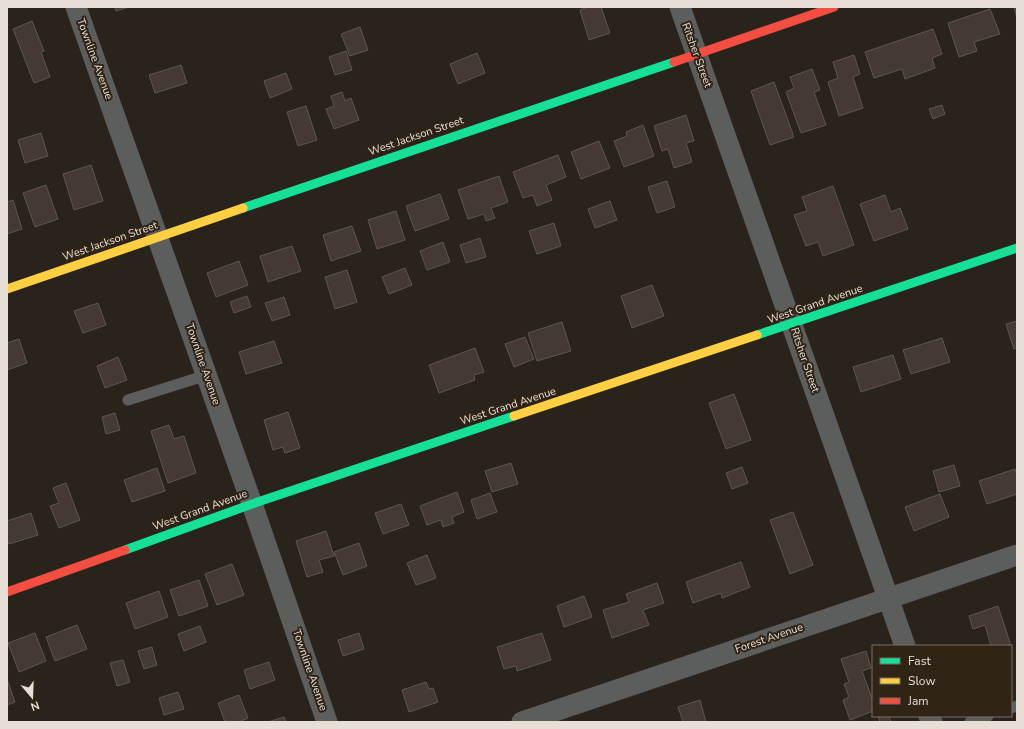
<svg xmlns="http://www.w3.org/2000/svg" width="1024" height="729" font-family="'Nunito Sans',sans-serif">
  <rect width="100%" height="100%" fill="#2a231c"/>
  <path fill="#453a32" stroke="#5d5650" d="M115 7H129L116 11Z
    M588 7H601L610 33 589 40 580 10Z
    M1014 7H1017V18Z
    M990 9 1000 34 974 42 977 51 959 57 948 23Z
    M32 21 44 51 41 52 50 77 34 83 13 29Z
    M360 27 368 50 350 56 341 34Z
    M933 29 942 54 932 58 935 68 905 79 902 69 874 78 865 52Z
    M346 51 352 70 335 75 329 57Z
    M477 53 485 73 458 84 450 64Z
    M854 55 860 74 853 77 863 108 839 116 828 82 838 78 833 62Z
    M181 65 187 83 155 93 149 75Z
    M812 69 820 90 814 92 826 125 801 133 786 92 794 88 790 77Z
    M286 73 292 89 270 98 264 81Z
    M774 82 794 137 770 145 751 91Z
    M342 92 345 101 351 98 359 120 334 129 326 109 334 106 331 96Z
    M942 105 945 114 933 119 929 109Z
    M306 106 317 140 298 146 287 112Z
    M686 115 694 141 686 143 692 162 674 168 668 149 662 151 654 126Z
    M643 125 654 156 624 167 614 141 627 136 626 132Z
    M41 133 48 156 25 163 18 140Z
    M599 141 610 168 581 179 571 152Z
    M558 155 566 177 546 185 552 200 537 206 533 195 523 198 513 172Z
    M91 165 103 201 74 210 63 174Z
    M499 176 508 202 491 208 495 218 486 221 484 214 468 219 458 190Z
    M667 181 675 207 657 213 648 187Z
    M46 185 58 219 35 227 23 193Z
    M833 186 854 245 823 256 818 242 806 246 794 215 807 211 802 197Z
    M440 194 449 219 415 231 406 206Z
    M885 195 891 212 900 208 908 229 874 241 860 204Z
    M13 200 22 229 7 234V202Z
    M610 201 617 220 595 228 588 209Z
    M396 211 405 240 377 249 368 220Z
    M554 223 561 246 537 254 529 231Z
    M352 226 361 251 331 261 323 235Z
    M480 238 486 257 466 263 460 245Z
    M443 242 450 262 427 270 420 251Z
    M292 246 301 271 268 282 260 256Z
    M239 261 248 285 216 297 207 273Z
    M405 268 412 285 389 294 382 277Z
    M347 270 357 302 335 309 325 277Z
    M652 285 664 316 632 328 621 296Z
    M247 296 251 307 234 313 230 302Z
    M284 297 290 315 272 321 265 303Z
    M98 303 106 325 83 333 74 311Z
    M1017 321V348L1014 349 1006 324Z
    M562 322 571 351 537 361 528 333Z
    M525 337 534 359 514 367 505 344Z
    M942 338 950 362 911 374 903 350Z
    M19 339 27 363 7 370V343Z
    M274 341 282 363 246 374 239 352Z
    M475 348 484 372 474 375 475 380 439 393 429 365Z
    M893 355 901 379 861 392 853 367Z
    M118 357 127 380 105 388 97 366Z
    M734 394 751 440 726 449 709 403Z
    M288 412 300 448 285 453 283 447 273 450 264 420Z
    M115 413 120 430 106 434 102 417Z
    M169 425 174 439 184 436 196 473 168 483 151 431Z
    M511 463 518 484 492 492 485 471Z
    M954 465 960 486 939 492 933 471Z
    M742 467 748 483 732 489 726 473Z
    M157 468 165 491 132 502 124 480Z
    M1015 469 1017 475V494L987 504 979 481Z
    M66 483 80 520 59 528 50 506 59 503 53 488Z
    M457 492 464 512 452 517 454 523 443 527 441 520 427 525 420 506Z
    M490 493 497 512 477 519 471 500Z
    M940 494 949 517 914 531 905 507Z
    M401 504 409 525 383 534 375 513Z
    M793 512 813 565 790 574 770 520Z
    M31 513 38 535 9 544 7 539V521Z
    M326 531 334 556 319 560 323 572 307 577 296 541Z
    M359 543 367 566 343 575 334 552Z
    M427 555 436 578 416 585 407 563Z
    M741 562 750 587 722 598 721 593 693 603 686 582Z
    M232 564 244 595 217 605 205 574Z
    M199 580 208 606 179 616 170 590Z
    M657 583 664 603 643 610 649 625 612 638 603 610 629 602 626 594Z
    M159 591 168 617 135 629 126 603Z
    M584 596 592 617 564 627 557 606Z
    M998 606 1011 646H991L985 625 973 629 969 616Z
    M77 625 87 649 55 661 46 637Z
    M200 626 206 642 184 651 178 634Z
    M35 633 46 661 19 672 8 643Z
    M359 633 364 649 343 656 338 640Z
    M542 633 551 660 517 671 516 666 504 669 497 647Z
    M152 647 157 665 144 669 138 651Z
    M866 651 871 668 862 671 873 701V711L850 720 843 700 849 697 844 684 849 682 841 659Z
    M123 660 130 682 117 686 110 663Z
    M269 662 275 680 250 689 244 670Z
    M7 679 15 702 7 705Z
    M426 682 429 689 433 688 438 702 409 712 402 690Z
    M178 692 184 709 164 715 159 698Z
    M239 695 248 718 239 722H225L218 703Z
    M700 700 706 722H683L678 707Z
    M878 716H889L891 722H880Z
    M284 717 286 722H268Z"/>
  <g fill="none" stroke-linecap="round" stroke-linejoin="round">
    <path stroke="#5c5e5e" stroke-width="11" d="M128 400 207 375
      M1011 708 1017 706
      M970 722 988 716"/>
    <path stroke="#5c5e5e" stroke-width="21" d="M76 7 252 504 327 722
      M680 7 905 646
      M929 716 932 722
      M522 722 1017 555"/>
    <path stroke="#16e098" stroke-width="9" d="M243 208 674 62
      M757 335 1017 248
      M125 550 252 504 514 416"/>
    <path stroke="#ffcf43" stroke-width="9" d="M7 289 243 208
      M514 416 757 335"/>
    <path stroke="#f24e42" stroke-width="9" d="M674 62 834 7
      M7 592 125 550"/>
  </g>
  <g text-anchor="middle" dominant-baseline="central" stroke-width="4" stroke-linejoin="round" paint-order="stroke">
    <g font-size="11" fill="#e7ded5" stroke="#302416">
      <text transform="translate(697 55) rotate(70)">Ritsher Street</text>
      <text transform="translate(95 59) rotate(70)">Townline Avenue</text>
      <text transform="translate(416 136) rotate(-19)">West Jackson Street</text>
      <text transform="translate(110 241) rotate(-19)">West Jackson Street</text>
      <text transform="translate(815 304) rotate(-19)">West Grand Avenue</text>
      <text transform="translate(805 360) rotate(71)">Ritsher Street</text>
      <text transform="translate(203 364) rotate(71)">Townline Avenue</text>
      <text transform="translate(508 406) rotate(-18)">West Grand Avenue</text>
      <text transform="translate(200 510) rotate(-20)">West Grand Avenue</text>
      <text transform="translate(769 638) rotate(-19)">Forest Avenue</text>
      <text transform="translate(310 670) rotate(71)">Townline Avenue</text>
    </g>
  </g>
  <rect width="1024" height="729" fill="none" stroke="#e7ded5" stroke-width="16"/>
  <rect x="872" y="645" width="140" height="72" fill="#302416" stroke="#796e62"/>
  <rect x="880" y="658" width="20" height="6" fill="#16e098" stroke="#796e62"/>
  <text x="908" y="665" font-size="12" fill="#e7ded5">Fast</text>
  <rect x="880" y="678" width="20" height="6" fill="#ffcf43" stroke="#796e62"/>
  <text x="908" y="685" font-size="12" fill="#e7ded5">Slow</text>
  <rect x="880" y="698" width="20" height="6" fill="#f24e42" stroke="#796e62"/>
  <text x="908" y="705" font-size="12" fill="#e7ded5">Jam</text>
  <g transform="translate(32 697) rotate(161)" stroke="#302416" stroke-width="3" paint-order="stroke">
  <path d="M0-3L7 15L0 10L-7 15Z" fill="#e7ded5"/>
  <text y="-6" font-size="11" font-weight="bold" text-anchor="middle" fill="#e7ded5">N</text>
  </g>
</svg>
